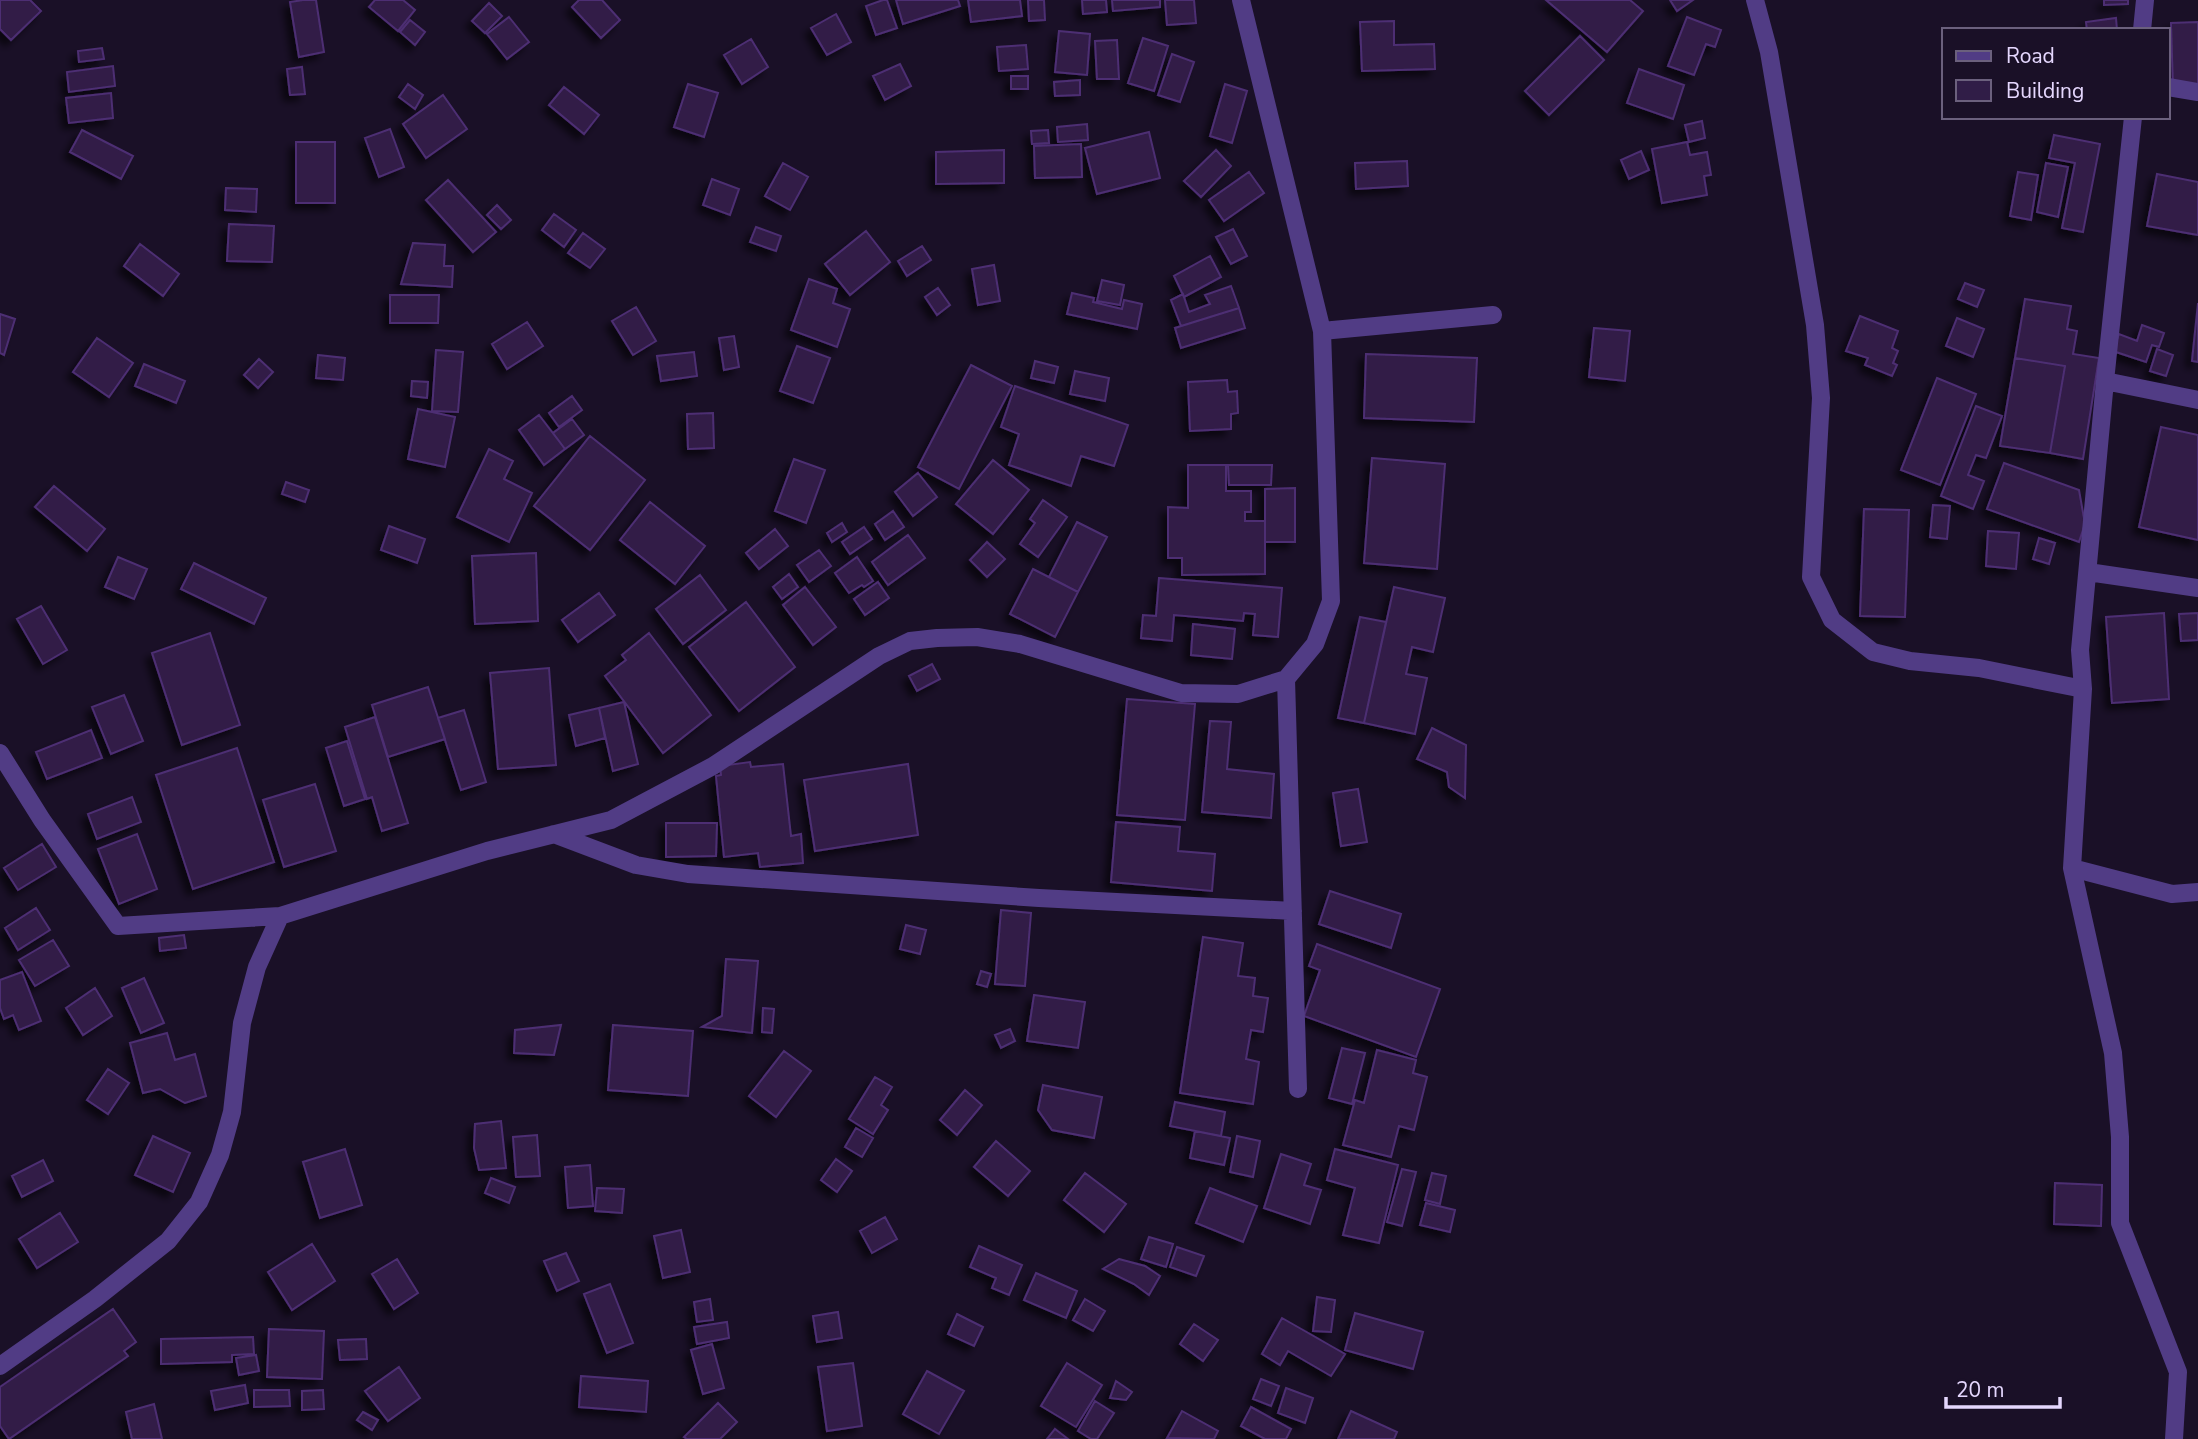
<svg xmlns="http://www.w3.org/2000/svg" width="2198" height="1439" font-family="'Nunito Sans',sans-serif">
  <defs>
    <filter id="shadow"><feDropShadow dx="-6" dy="6" stdDeviation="3.5" flood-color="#0009"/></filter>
  </defs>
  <rect width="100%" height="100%" fill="#1a1027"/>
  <path fill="#301d47" stroke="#4d2f73" stroke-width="2" filter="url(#shadow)" d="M0 0H30L41 11 11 40 0 29Z
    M303 0H316L324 52 299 57 290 2Z
    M375 0H403L415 10 398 31 369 7Z
    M579 0H602L620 20 601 38 572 7Z
    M883 0H887L897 28 876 35 866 6Z
    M896 0H958L960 6 903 24Z
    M968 0H1020L1022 16 971 22Z
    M1028 0H1044L1045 20 1029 21Z
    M1082 0H1106L1107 12 1083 14Z
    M1112 0H1160V7L1113 11Z
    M1165 0H1194L1196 23 1167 25Z
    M1546 0H1630L1643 11 1607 52Z
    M1670 0H1693L1677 11Z
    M2104 0H2128V4L2104 5Z
    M489 3 502 16 485 33 472 21Z
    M836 14 851 42 827 55 811 28Z
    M509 17 529 42 507 59 487 34Z
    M1687 17 1721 30 1715 47 1706 44 1694 75 1668 66Z
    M2116 18 2117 30H2087L2086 22Z
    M410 20 425 32 415 45 400 32Z
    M1394 21V45L1434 44 1435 69 1362 71 1360 22Z
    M2198 22V86L2173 88 2171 23Z
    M1059 31 1090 34 1087 75 1055 72Z
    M1580 36 1604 60 1549 115 1525 91Z
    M1143 38 1168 46 1154 91 1128 83Z
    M751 39 768 67 742 84 724 55Z
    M1117 40 1119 79H1097L1095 41Z
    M1026 45 1028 69 999 71 997 47Z
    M102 48 104 59 79 62 78 51Z
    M1172 54 1194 62 1180 102 1158 95Z
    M900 64 911 86 885 100 873 76Z
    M113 66 115 86 69 92 67 72Z
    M302 67 305 94 290 95 287 69Z
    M1639 69 1684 85 1673 119 1627 103Z
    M1011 76H1028V89H1011Z
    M1080 80V95L1055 96 1054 82Z
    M408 84 423 95 415 109 399 97Z
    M688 84 718 93 704 137 674 127Z
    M1225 84 1247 91 1232 143 1210 136Z
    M564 87 599 115 584 134 549 105Z
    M111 93 113 118 69 123 66 98Z
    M443 95 467 129 426 158 403 124Z
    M1702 121 1705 138 1689 142 1685 125Z
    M1087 124 1088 140 1058 142 1057 127Z
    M390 129 404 167 379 177 365 138Z
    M82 130 133 156 121 179 70 152Z
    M1048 130 1049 143 1032 144 1031 131Z
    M1149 132 1160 178 1097 194 1085 148Z
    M2054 135 2100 144 2083 232 2062 228 2075 163 2049 158Z
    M296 142H335V203H296Z
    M1687 142 1690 155 1707 152 1711 175 1704 176 1707 195 1662 203 1652 149Z
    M1081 144 1082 177 1035 178 1034 146Z
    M1004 150V183L936 184V152Z
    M1216 150 1231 166 1201 197 1184 181Z
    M1641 151 1649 170 1629 179 1621 160Z
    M1407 161 1408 186 1356 189 1355 163Z
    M783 163 808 177 790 210 765 196Z
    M2046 163 2068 167 2058 217 2037 212Z
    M1249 172 1264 193 1224 221 1209 200Z
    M2018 172 2038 175 2031 220 2010 216Z
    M2157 174 2198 182V235L2147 226Z
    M712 179 739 189 730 215 703 205Z
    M448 180 496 232 473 252 426 200Z
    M226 188 257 189 256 212 225 210Z
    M497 205 511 220 501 229 487 215Z
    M554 214 576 230 564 247 542 230Z
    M229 224 274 226 272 262 227 261Z
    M756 227 781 236 776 251 750 242Z
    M1233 229 1247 256 1231 264 1216 237Z
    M866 231 890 262 850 295 825 264Z
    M583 233 605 249 590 268 568 253Z
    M413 243 445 245 444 266H453L452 287 401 284Z
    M140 244 179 274 163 296 124 266Z
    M922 246 931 260 907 276 898 261Z
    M1210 256 1221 277 1184 297 1174 276Z
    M994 265 1000 301 978 305 972 269Z
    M809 279 837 289 833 303 850 309 837 347 791 330Z
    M1102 280 1124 285 1120 305 1097 301Z
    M1965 283 1984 290 1977 307 1958 299Z
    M1231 286 1239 308 1181 326 1171 300 1183 294 1189 312 1210 304 1205 295Z
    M938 288 950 305 937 315 925 297Z
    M1072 293 1094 298 1093 302 1122 309 1124 300 1142 304 1137 329 1067 314Z
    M390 295H439L438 323H390Z
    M2025 299 2071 306 2067 329 2077 331 2073 354 2099 358 2083 459 2050 453 2065 366 2015 358Z
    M2198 303V362L2192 361Z
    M636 307 656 341 633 355 612 321Z
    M1239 308 1245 328 1181 348 1175 328Z
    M0 314 15 319 4 355 0 353Z
    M1860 316 1898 331 1892 348 1898 351 1893 363 1897 365 1892 376 1865 365 1868 358 1846 351Z
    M1957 318 1984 329 1973 357 1946 346Z
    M527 322 543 346 507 369 492 344Z
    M2142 325 2164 333 2159 347 2152 345 2146 362 2113 351 2119 334 2137 341Z
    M1594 328 1630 331 1625 381 1589 377Z
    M734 336 739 367 724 370 719 338Z
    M97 338 133 363 109 397 73 372Z
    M797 346 830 358 813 403 780 391Z
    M2157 349 2173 355 2166 376 2150 371Z
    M436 350 463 352 458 412 432 411Z
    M694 352 697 376 661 381 657 356Z
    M1366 354 1477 358 1474 422 1364 418Z
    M318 355 345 358 343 380 316 378Z
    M2015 358 2065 366 2050 453 2000 446Z
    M259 359 273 372 258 388 244 375Z
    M1035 361 1058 367 1054 383 1031 378Z
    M144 364 185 381 176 403 135 386Z
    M971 365 1012 386 959 489 918 467Z
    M1075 371 1109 378 1105 401 1070 394Z
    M1937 378 1976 394 1940 485 1901 470Z
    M1227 380 1228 392 1237 391 1238 413 1231 414V429L1190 431 1188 382Z
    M412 381 428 382 427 398 411 396Z
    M1015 386 1128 425 1114 466 1081 456 1071 486 1009 465 1019 434 1001 427Z
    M572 396 582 410 559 427 549 413Z
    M1976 406 2002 416 1986 458 1976 455 1968 475 1984 481 1973 509 1941 496Z
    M418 409 455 417 445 467 408 459Z
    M713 413 714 448 688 449 687 414Z
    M539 415 565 449 544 465 519 430Z
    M572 419 584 435 565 449 553 433Z
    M2161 427 2198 435V540L2139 527Z
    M590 436 645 480 590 550 534 506Z
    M489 449 513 461 504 479 532 493 509 542 457 517Z
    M1372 458 1445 464 1437 569 1364 563Z
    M794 459 825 470 806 523 775 511Z
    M993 460 1029 490 993 534 956 504Z
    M2004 463 2079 490 2085 524 2079 542 1987 509Z
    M1188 465H1226V491H1251V512H1245V521H1265V574L1182 575V558H1168V507L1188 508Z
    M1228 465H1272L1271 485H1229Z
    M918 473 937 497 913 516 895 492Z
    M286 482 309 490 305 502 282 494Z
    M54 486 105 529 87 551 35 507Z
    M1295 488V542H1265V489Z
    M1043 500 1067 517 1038 557 1020 544 1035 523 1030 519Z
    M650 502 705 546 675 584 620 540Z
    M1933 505 1950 506 1947 539 1930 537Z
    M1864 509 1909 510 1905 617 1860 616Z
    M893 511 904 527 885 540 875 524Z
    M1077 522 1107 537 1078 592 1049 577Z
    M842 523 847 532 832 542 827 533Z
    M389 526 425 539 417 563 381 550Z
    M864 527 872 539 850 554 842 542Z
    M775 529 788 546 759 569 746 553Z
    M1988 531 2019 533 2016 569 1986 566Z
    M908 535 925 558 888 585 872 562Z
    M2039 538 2055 543 2049 564 2033 559Z
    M987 542 1005 559 987 577 970 560Z
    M819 550 831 566 809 582 797 565Z
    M536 553 538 621 475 624 472 556Z
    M118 557 147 569 134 599 105 587Z
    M857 557 873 581 864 587 862 585 849 593 835 573Z
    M194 563 266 598 254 624 181 589Z
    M1033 569 1078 592 1055 637 1010 614Z
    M789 574 798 587 782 599 773 587Z
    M700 575 726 610 683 644 656 609Z
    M1159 578 1282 588 1278 637 1253 635 1255 614 1244 613 1243 621 1174 615 1172 641 1141 638 1143 615 1156 616Z
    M878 582 889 598 865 615 854 599Z
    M805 587 836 627 813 645 783 605Z
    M1394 587 1445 598 1433 652 1412 647 1406 674 1427 678 1415 734 1364 723Z
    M599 593 615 615 578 642 562 620Z
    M746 602 795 667 739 711 689 647Z
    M41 606 67 650 43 664 17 619Z
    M2164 613 2169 699 2112 703 2106 617Z
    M2198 613V640L2181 641 2179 614Z
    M1360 617 1386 622 1364 723 1338 718Z
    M1193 624 1235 629 1232 659 1191 655Z
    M210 633 240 725 182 745 152 653Z
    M649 633 711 715 663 753 605 676 626 660 622 655Z
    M932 664 940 679 917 691 909 676Z
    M549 668 556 765 498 769 490 673Z
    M428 687 445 739 388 757 372 705Z
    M124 695 143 741 111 754 92 707Z
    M1127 699 1195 704 1185 820 1117 815Z
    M624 702 638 764 613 771 599 708Z
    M599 708 605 738 576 746 569 715Z
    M464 710 486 782 461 790 438 718Z
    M375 717 408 823 382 831 372 797 367 799 345 727Z
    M1210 721 1231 722 1227 769 1274 774 1271 818 1202 812Z
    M1432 728 1466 745 1465 798 1449 787 1447 772 1417 759Z
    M91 730 102 758 47 779 36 752Z
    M347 741 365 799 344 806 326 748Z
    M237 748 274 862 193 889 156 775Z
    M750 762 751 767 783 764 791 836 801 834 803 863 760 867 758 853 724 857 716 776 721 775 720 766Z
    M908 764 918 835 815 851 804 780Z
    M315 784 336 851 284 867 263 800Z
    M1358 789 1367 842 1341 846 1333 793Z
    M132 797 141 822 97 839 88 814Z
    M1116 822 1180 827 1178 851 1215 854 1212 891 1111 882Z
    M666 823H717L716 856 666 857Z
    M137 834 157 889 119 904 98 849Z
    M42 844 56 867 18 890 4 868Z
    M1330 891 1401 914 1391 948 1319 924Z
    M36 908 50 930 18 950 5 928Z
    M1001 910 1031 913 1025 986 995 984Z
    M906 925 926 930 920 954 900 949Z
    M184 935 186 948 160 951 159 938Z
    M1203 937 1243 943 1238 976 1255 978 1253 996 1268 998 1263 1032 1251 1030 1246 1059 1259 1062 1253 1104 1180 1093Z
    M53 940 69 966 35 986 19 960Z
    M1317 944 1440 989 1416 1057 1304 1016 1320 970 1309 966Z
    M726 959 758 961 752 1033 702 1027 722 1016Z
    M981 971 991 974 987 987 977 984Z
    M22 972 41 1021 19 1030 13 1015 4 1019 0 1008V980Z
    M144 978 164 1023 141 1033 122 988Z
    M95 988 112 1016 83 1035 66 1008Z
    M1034 995 1085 1002 1078 1048 1027 1041Z
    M763 1008 774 1009 772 1033 762 1032Z
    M561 1025 554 1055 514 1053 515 1030Z
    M613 1025 693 1031 688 1096 608 1090Z
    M1010 1029 1015 1041 1001 1048 995 1035Z
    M167 1033 175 1060 195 1054 206 1096 185 1103 160 1089 143 1093 130 1043Z
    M1342 1048 1365 1053 1352 1104 1329 1098Z
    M1377 1050 1416 1060 1413 1073 1427 1077 1414 1130 1399 1126 1391 1157 1343 1145 1355 1100 1364 1103Z
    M784 1051 811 1071 776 1117 749 1096Z
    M108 1069 129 1083 108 1114 87 1100Z
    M875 1077 892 1087 881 1105 888 1110 873 1134 849 1119Z
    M1043 1085 1102 1097 1094 1138 1052 1130 1038 1110Z
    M965 1090 982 1105 957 1135 940 1120Z
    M1175 1102 1225 1112 1221 1136 1170 1126Z
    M501 1121 506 1168 479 1170 474 1148 475 1124Z
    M856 1128 873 1138 862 1157 845 1147Z
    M1195 1131 1230 1138 1224 1165 1190 1158Z
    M537 1135 540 1176 516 1177 513 1137Z
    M153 1136 190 1153 173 1192 135 1175Z
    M1237 1136 1260 1141 1253 1177 1230 1172Z
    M996 1141 1030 1171 1008 1196 974 1167Z
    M345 1149 362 1205 320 1218 303 1162Z
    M1335 1149 1398 1165 1379 1243 1343 1235 1355 1188 1327 1180Z
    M1281 1154 1311 1164 1304 1185 1321 1190 1310 1224 1264 1208Z
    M836 1159 852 1171 837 1192 821 1180Z
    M43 1160 53 1181 22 1197 12 1176Z
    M590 1165 593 1206 568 1208 565 1167Z
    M1402 1169 1416 1172 1402 1226 1387 1222Z
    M1085 1173 1126 1204 1104 1232 1064 1200Z
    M1432 1173 1446 1176 1440 1204 1425 1200Z
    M491 1178 515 1187 509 1203 485 1193Z
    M2055 1183 2102 1185 2101 1226 2054 1224Z
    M597 1188 624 1189 622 1213 595 1211Z
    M1210 1188 1257 1206 1243 1242 1196 1223Z
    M1426 1203 1455 1210 1450 1232 1420 1225Z
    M60 1213 78 1242 37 1268 19 1239Z
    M885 1217 897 1239 872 1253 860 1231Z
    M681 1230 690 1272 663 1278 654 1236Z
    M1149 1237 1173 1244 1166 1267 1141 1259Z
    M312 1244 335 1281 292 1310 268 1272Z
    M979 1246 1022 1265 1009 1295 992 1288 996 1278 970 1267Z
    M1177 1247 1204 1256 1196 1276 1170 1267Z
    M566 1253 579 1281 557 1291 544 1261Z
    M397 1259 418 1293 394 1309 372 1274Z
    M1119 1259 1145 1266 1160 1276 1149 1295 1134 1284 1103 1269Z
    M1036 1273 1077 1291 1066 1318 1024 1300Z
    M610 1284 633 1343 607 1353 584 1294Z
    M1317 1297 1335 1300 1331 1332 1313 1331Z
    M710 1299 713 1320 697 1322 694 1302Z
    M1085 1299 1105 1311 1093 1331 1073 1320Z
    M113 1309 136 1342 124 1351 128 1356 9 1439 0 1426V1387Z
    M838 1312 842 1338 817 1342 813 1316Z
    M1355 1313 1423 1332 1413 1369 1345 1350Z
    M957 1314 983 1327 974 1346 948 1334Z
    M1282 1318 1345 1354 1331 1376 1288 1351 1280 1365 1262 1354Z
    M727 1322 729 1338 697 1344 694 1327Z
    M1194 1324 1218 1340 1203 1361 1180 1344Z
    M269 1329 324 1331 322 1379 267 1377Z
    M253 1337 254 1354 232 1355V1362L161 1364V1339Z
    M366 1339 367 1359 340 1360 338 1340Z
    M712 1344 724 1388 703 1394 691 1350Z
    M256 1355 259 1371 239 1375 236 1358Z
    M853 1363 862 1426 827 1431 818 1367Z
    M1067 1363 1102 1385 1076 1427 1041 1406Z
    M399 1367 420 1398 388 1421 365 1391Z
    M927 1371 964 1391 939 1434 903 1414Z
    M581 1376 648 1381 646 1412 579 1407Z
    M1261 1379 1279 1386 1271 1406 1253 1399Z
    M1116 1381 1132 1392 1126 1400 1110 1398Z
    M245 1385 248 1403 215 1410 211 1391Z
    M1286 1388 1313 1398 1305 1423 1278 1413Z
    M254 1390H289L290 1406 254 1407Z
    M323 1390 324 1409 302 1410V1391Z
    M1095 1401 1114 1413 1097 1439H1091L1078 1431Z
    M718 1403 737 1422 720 1439H687L684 1437Z
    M154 1404 162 1439H132L126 1412Z
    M1251 1407 1291 1429 1286 1439H1265L1241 1426Z
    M1182 1411 1218 1431 1214 1439 1167 1438Z
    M1351 1411 1397 1432 1394 1439H1338Z
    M363 1412 378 1420 372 1430 357 1420Z
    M1055 1429 1068 1439H1047Z"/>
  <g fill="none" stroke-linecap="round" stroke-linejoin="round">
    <path stroke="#513c85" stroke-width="18" d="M1755 0 1769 52 1815 325 1821 398 1811 577 1832 620 1873 652 1910 661 1979 668 2083 689
      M2142 30 2145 0
      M2168 87 2198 92
      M2133 117 2105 381 2080 650 2083 689 2072 868 2113 1053 2120 1137V1223L2178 1372 2174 1439
      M1322 331 1493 315
      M2105 381 2198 400
      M2088 572 2198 588
      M1286 679 1298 1089
      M0 753 42 820 118 926 280 916
      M554 834 636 865 688 874 1039 898 1293 911
      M2072 868 2172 894 2198 892
      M0 1366 95 1299 168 1241 199 1202 220 1155 232 1112 242 1023 257 967 280 916 487 851 611 820 713 766 879 656 910 641 937 638 977 637 1020 644 1181 693 1238 694 1286 679 1315 644 1331 601 1322 331 1241 0"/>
  </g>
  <rect x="1942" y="28" width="228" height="91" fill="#1a1027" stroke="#6b607d" stroke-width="2"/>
  <rect x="1956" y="51" width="35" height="10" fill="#513c85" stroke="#6b607d" stroke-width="2"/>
  <text x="2006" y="63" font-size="21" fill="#e5d7fe">Road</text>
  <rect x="1956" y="80" width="35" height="21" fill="#301d47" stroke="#6b607d" stroke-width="2"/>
  <text x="2006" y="98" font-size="21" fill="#e5d7fe">Building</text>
  <path d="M1946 1397v10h114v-10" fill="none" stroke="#e5d7fe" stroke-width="3.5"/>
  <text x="1956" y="1397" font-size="21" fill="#e5d7fe" stroke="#1a1027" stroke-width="5" paint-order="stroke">20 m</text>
</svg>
